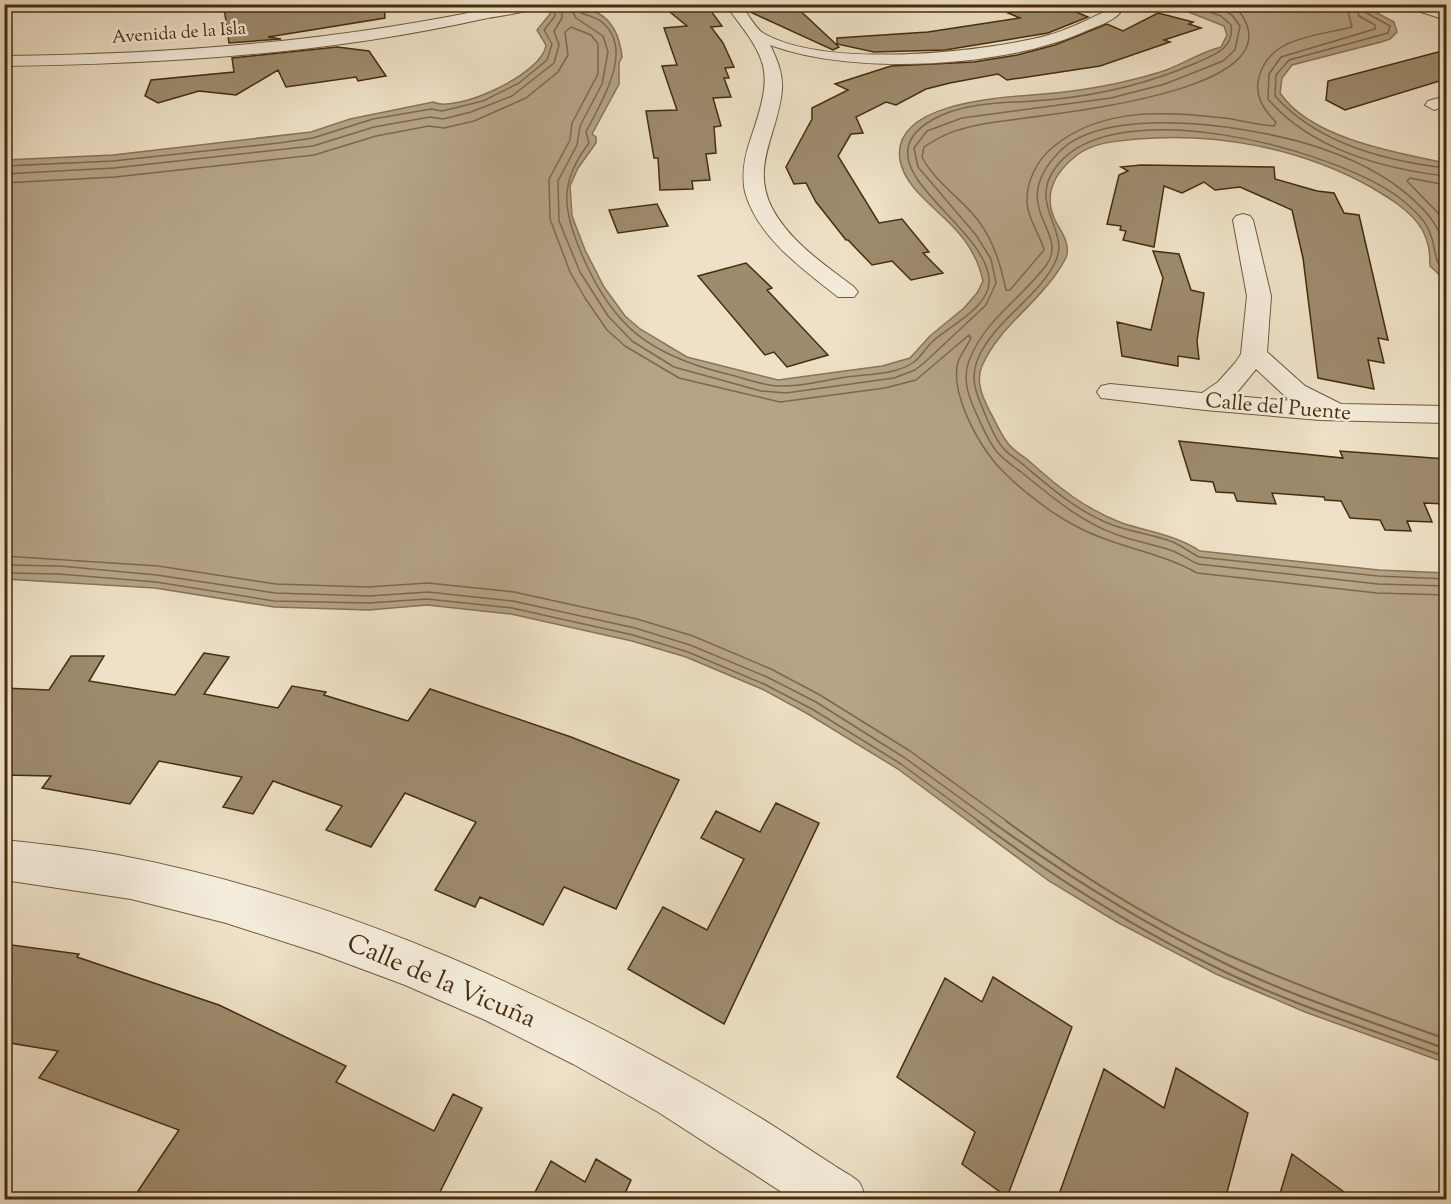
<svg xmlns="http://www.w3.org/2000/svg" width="1451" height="1204" font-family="'Sorts Mill Goudy',serif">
  <rect width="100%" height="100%" fill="#eee1c7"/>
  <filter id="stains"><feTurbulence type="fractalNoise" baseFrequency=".00333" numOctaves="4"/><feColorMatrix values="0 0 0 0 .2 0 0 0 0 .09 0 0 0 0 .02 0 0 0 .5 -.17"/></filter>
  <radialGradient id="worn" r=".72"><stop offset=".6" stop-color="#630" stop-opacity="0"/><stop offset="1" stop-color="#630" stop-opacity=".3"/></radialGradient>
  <path fill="#b5a487" stroke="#897455" stroke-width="1.5" d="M1362 5 1394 22 1397 32 1390 39 1381 42 1292 65 1282 78 1280 93C1310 138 1396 153 1446 163V281L1430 266C1430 252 1429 242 1422 229 1410 210 1388 197 1369 186 1299 148 1217 132 1137 139 1116 141 1095 142 1077 155 1054 173 1042 195 1056 222 1062 233 1069 242 1067 254 1066 260 1061 266 1058 271 1036 305 998 328 982 366 975 382 983 398 990 412 996 422 1000 433 1007 442 1012 450 1022 455 1029 461 1058 487 1085 509 1122 523 1149 532 1176 535 1200 551L1379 570 1446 573V1063L1305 1012 1216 974 1117 922 1049 881 898 769 808 714 762 689 686 657 632 641 511 614 427 605 369 610 274 607 155 588 5 579V160L113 155 311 132 350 119 433 102C456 114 544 73 546 45L537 30 550 14 549 8 544 5C585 4 617 8 622 57L619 63V84L592 134 596 137V143L578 168 570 186 572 216 585 250 604 287 625 316 640 329 687 357 778 380 882 366 910 358 930 336 964 308 977 293 983 281C979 262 969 244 956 230 938 209 905 189 900 160 890 98 1017 97 1055 93 1075 91 1094 88 1114 84 1131 80 1150 76 1166 70 1185 63 1201 52 1221 47L1227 35 1224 26 1171 5Z"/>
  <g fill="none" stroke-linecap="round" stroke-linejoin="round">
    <path stroke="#7e6849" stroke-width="1.5" d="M569 4 576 18 603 36 608 52 602 84 580 126 577 145 558 181 559 221 580 272 608 316 632 341 674 367 761 391 786 393 894 378 915 370 924 363 986 305 996 283 991 259 976 235 918 167 914 148 927 131 962 118 1111 98 1165 84 1223 61 1235 50 1240 26 1232 15 1211 4
      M577 4 581 13C588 16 597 17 603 23 635 51 600 104 586 132L589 143C560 181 562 207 580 250 611 326 649 355 727 374 744 378 761 385 778 386 801 387 824 380 847 377 868 374 896 375 914 362 922 356 926 347 933 341 950 326 986 309 989 284 994 228 852 166 932 120 968 99 1017 104 1057 99 1105 94 1152 82 1196 63 1214 55 1235 48 1231 25L1221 16 1187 4
      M1233 4C1320 97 1024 115 983 124 958 129 945 133 924 147L922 157C934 180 955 194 972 213 992 235 1000 262 1006 290H1010L1044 250C1040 234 1028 220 1027 203 1026 182 1037 160 1053 147 1101 107 1166 111 1224 118 1241 120 1257 125 1274 126L1276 122C1263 109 1254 95 1259 77 1270 36 1318 36 1352 27L1346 4
      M1355 4 1359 16 1375 25V29L1281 57 1269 74 1268 99C1311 149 1383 169 1446 176
      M1362 4 1365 12 1390 26 1388 33 1289 60 1276 75 1275 96C1317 143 1385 161 1446 168
      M4 166 113 161 279 143 313 138 373 119 431 109 442 111 483 101 519 83 547 60 552 44 544 30 555 16 554 4
      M4 174 114 168 313 146 374 127 430 117 443 119 471 112 512 96 554 63 559 45 554 31 562 18V4
      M4 183 115 177 314 155 376 136 429 126 444 128 474 121 526 98 558 72 568 55 565 32 571 27 591 35 598 44V74L572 123 570 140 549 179 550 219 570 272 585 298 607 330 625 346 679 378 780 402 885 388 916 380 969 335 971 338C967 346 961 354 958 362 950 391 975 437 992 459 1008 480 1050 513 1074 525 1113 547 1158 551 1197 573L1377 593 1446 595
      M1446 185 1410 178 1407 181 1438 213 1446 229
      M1446 265C1443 258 1444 252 1443 245 1441 229 1430 216 1419 205 1394 180 1360 162 1326 150 1266 128 1110 101 1060 151 1005 207 1070 231 1047 264 1024 296 987 318 971 356 961 377 968 396 977 415 983 428 988 441 997 452 1004 460 1012 465 1021 472 1051 496 1078 520 1115 534 1133 541 1152 544 1170 550 1180 553 1188 560 1198 564L1378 584 1446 586
      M1446 274C1432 260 1437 250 1430 233 1426 221 1411 207 1401 199 1337 149 1103 86 1052 173 1032 207 1069 232 1056 260 1042 294 998 318 980 354 967 380 978 397 988 421 992 430 996 440 1003 448 1009 455 1018 460 1026 467 1051 488 1075 509 1105 522 1127 532 1150 533 1173 542 1182 546 1190 552 1199 557L1378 576 1446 579
      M4 556 158 566 276 584 368 587 428 583 514 592 637 619 693 636 771 669 820 695 910 751 1008 822
      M4 565 60 566 157 575 275 593 369 596 428 592 513 601 635 628 690 645 767 677 816 702 905 758 993 822
      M4 573 59 574 156 582 274 601 369 603 427 599 512 608 633 635 688 652 764 684 812 709 901 764 980 822"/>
    <path stroke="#7e6849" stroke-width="2" d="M978 821C1055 878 1130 926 1217 968 1290 1004 1370 1029 1446 1057
      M991 821C1064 874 1139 921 1220 961 1292 997 1371 1021 1446 1049
      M1006 821C1075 872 1149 920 1228 955 1300 987 1373 1013 1446 1039"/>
  </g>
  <path fill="#9d8b6d" stroke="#462d0b" stroke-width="1.5" d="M248 4H384L385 18 268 37 281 39 229 43 224 7Z
    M660 4H706L722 26 711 27 723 43 734 67 725 68 729 78H724L731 97 713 98 721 126 714 127 716 153 706 154 710 180 692 181 693 189 660 190 658 158H654L646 111 677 110 662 66 677 65 664 28 687 26Z
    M743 4H793L839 47 833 50 748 11Z
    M1048 4H1057L1088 17 1048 33 945 50 874 52 837 44V38L928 32 1020 18 1008 13Z
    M1158 13 1193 22 1189 24 1201 28 1164 40 1170 42 1100 66 1007 80 998 74 950 83 926 89 896 105 886 102 856 117 863 133 851 134 838 156 879 223 902 219 929 252 923 253 943 273 911 280 892 261 872 265 848 240H846L816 202 806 183 794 184 786 167 812 119V108L848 90 835 84 891 66 974 62 1017 55 1055 45 1107 24 1123 31Z
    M337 47 369 51 386 76 358 81 356 77 286 87 278 70 236 95 199 91 158 103 145 96 151 80 234 72 232 58Z
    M1446 50V79L1345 110 1326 100 1328 81Z
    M1141 165 1274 167 1275 179 1317 191 1334 193 1344 213 1359 215 1388 340 1378 338 1384 363 1368 360 1374 389 1318 378 1303 258 1292 210 1240 187 1215 190 1204 182 1182 193 1164 186 1154 247 1123 240 1126 231 1120 230 1121 226 1107 224 1119 175 1128 171 1121 167Z
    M657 204 668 226 618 233 609 210Z
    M1153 251 1179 254 1191 290 1204 293 1197 341 1199 359 1178 356V366L1122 356 1117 322 1151 330 1163 278Z
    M746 263 772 288 767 290 828 355 787 367 774 352 765 355 698 276Z
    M1179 441 1343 458 1340 451 1446 459V504L1424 503 1432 522 1407 521 1411 531 1385 530 1380 520 1350 518 1341 501 1325 500 1324 497 1272 493 1276 504 1237 501 1234 493 1216 492 1213 482 1191 480Z
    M204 653 229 657 204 694 278 708 292 686 326 692 324 695 408 721 430 689 571 737 679 780 616 909 564 887 543 925 480 897 475 907 435 890 476 822 405 793 371 847 326 830 342 806 273 781 253 814 223 807 242 777 159 761 130 804 42 788 51 776 4 775V688L49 690 71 656H104L89 681 175 695Z
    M776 803 819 823 724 1024 628 969 663 907 707 930 744 859 701 838 716 811 760 832Z
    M4 944 79 954 77 957 219 1005 346 1066 336 1082 434 1131 453 1094 482 1108 436 1200H155L138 1191 179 1130 39 1078 58 1051 4 1042Z
    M993 977 1072 1027 1007 1197 962 1164 975 1132 897 1077 945 978 982 1002Z
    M1176 1068 1248 1113 1225 1200H1057L1104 1069 1164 1108Z
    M1292 1154 1355 1200H1278Z
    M596 1159 631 1180 622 1200H531L551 1161 585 1182Z"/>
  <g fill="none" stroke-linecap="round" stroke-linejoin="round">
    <g stroke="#705a3a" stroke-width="2">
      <path id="minor" d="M511 4H540C530 13 497 16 483 19 326 54 165 64 4 66V56C175 54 344 41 511 4Z
        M725 4H740C747 12 755 28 763 33 824 69 982 53 1049 35 1070 29 1089 19 1108 10H1118L1120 13C1113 21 1098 26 1088 30 1007 68 854 76 770 45 777 59 783 73 782 89 779 132 750 165 772 208 790 242 825 265 854 287L858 292 854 297H838C803 269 758 238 745 192 741 173 745 155 751 138 775 68 768 61 725 4Z
        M1396 4H1420L1446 12V20Z
        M1446 96V106L1434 110 1425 105 1428 101Z
        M1243 214 1250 216 1253 220 1271 296 1267 352 1305 386 1341 404 1446 406V423L1320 420 1205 410 1101 398 1097 392 1101 386 1110 384 1202 393 1218 382 1235 363 1241 354 1247 296 1233 220 1236 216ZM1256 369 1287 398 1293 401 1234 396Z
        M4 840C42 844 80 848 118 855 342 898 556 995 751 1112 779 1129 807 1148 835 1166 842 1171 853 1176 859 1182 862 1186 864 1194 866 1200H794L658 1112 573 1064 485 1020 405 985 319 953 226 923 131 899 4 880Z"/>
    </g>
    <use href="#minor" fill="#f4ecdb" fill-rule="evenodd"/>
  </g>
  <g text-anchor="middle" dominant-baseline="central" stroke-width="5" stroke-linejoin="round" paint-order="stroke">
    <g font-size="18" fill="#462d0b" stroke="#f4ecdb">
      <text transform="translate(179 34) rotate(-4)">Avenida de la Isla</text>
    </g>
    <g font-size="21" fill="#462d0b" stroke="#f4ecdb">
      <text transform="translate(1278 408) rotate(5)">Calle del Puente</text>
    </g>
    <g font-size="26" fill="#462d0b" stroke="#f4ecdb">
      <text transform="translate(441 982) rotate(23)">Calle de la Vicuña</text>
    </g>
  </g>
  <rect width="1451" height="1204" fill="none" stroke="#eee1c7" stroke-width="24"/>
  <rect x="6" y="6" width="1439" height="1192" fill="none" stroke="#462d0b" stroke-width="3"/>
  <rect x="12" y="12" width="1427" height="1180" fill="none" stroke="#462d0b" stroke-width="1.5"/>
  <rect width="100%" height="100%" filter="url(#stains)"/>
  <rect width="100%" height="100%" fill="url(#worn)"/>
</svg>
